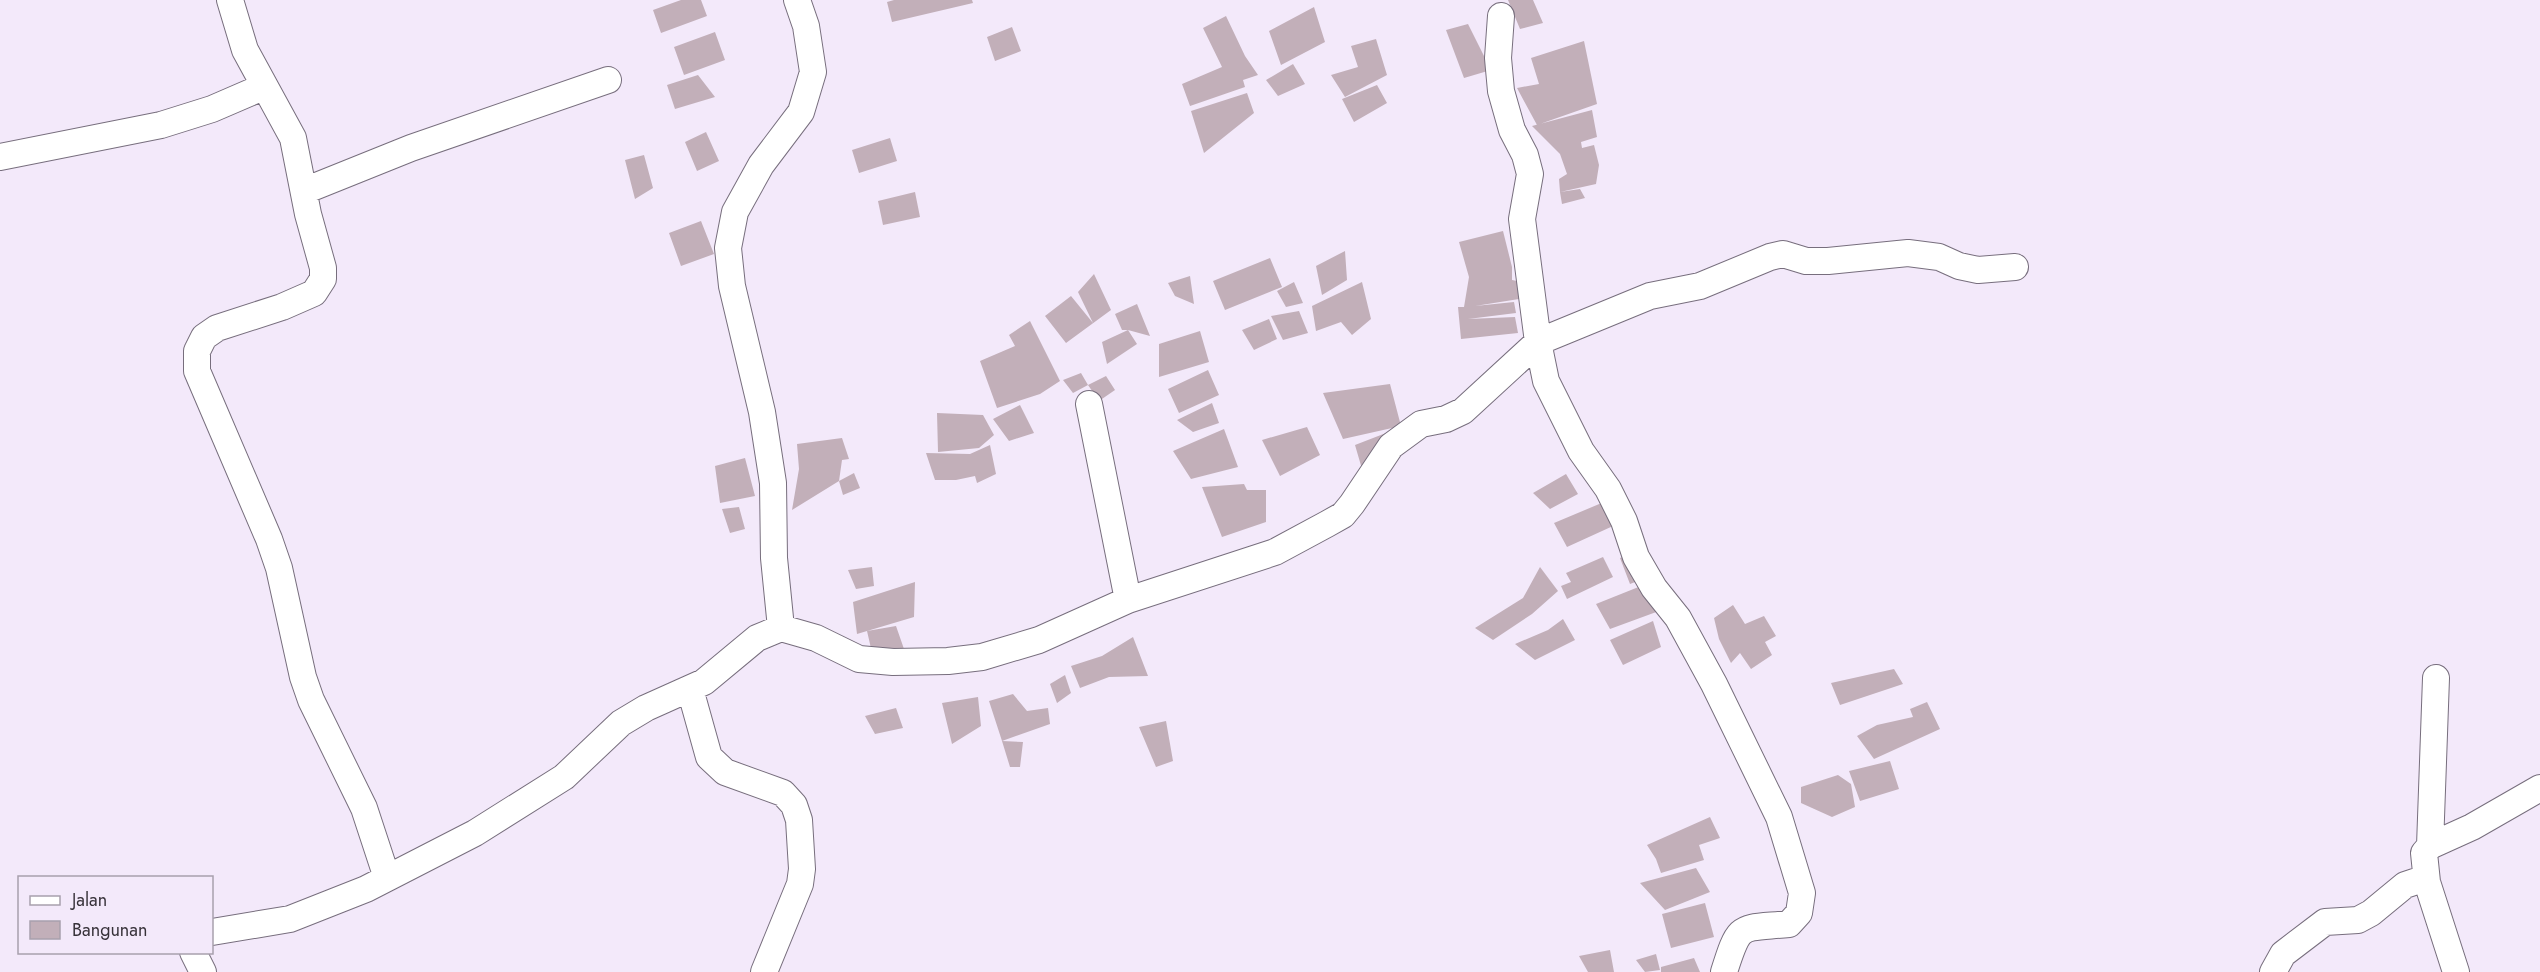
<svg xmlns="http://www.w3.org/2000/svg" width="2540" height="972" font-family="Jost,sans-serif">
  <rect width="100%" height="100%" fill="#f3e9fa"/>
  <path fill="#c2afb9" d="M681 0H701L707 16 661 33 653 10Z
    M894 0H972L973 3 892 22 887 2Z
    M1508 0H1533L1543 23 1520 29Z
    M1314 7 1325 42 1281 65 1269 31Z
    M1226 16 1245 56 1258 75 1243 80 1245 87 1190 106 1182 84 1222 67 1203 28Z
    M1468 24 1491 70 1464 78 1446 30Z
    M1012 27 1021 51 995 61 987 37Z
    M715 32 725 60 684 75 674 47Z
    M1376 39 1387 75 1345 97 1331 75 1358 67 1351 46Z
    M1584 41 1597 104 1537 125 1517 88 1539 84 1531 58Z
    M1293 64 1305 84 1278 96 1266 80Z
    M698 75 715 97 675 109 667 85Z
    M1377 85 1387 103 1354 122 1342 99Z
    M1247 93 1254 113 1204 153 1191 111Z
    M1592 110 1597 137 1581 142 1582 148 1594 145 1599 165 1596 184 1560 192 1580 189 1585 198 1562 204 1560 192 1559 179 1567 174 1560 154 1532 126Z
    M706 132 719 161 697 171 685 142Z
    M890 138 897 161 859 173 852 150Z
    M644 155 653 188 635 199 625 160Z
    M915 192 920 217 883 225 878 201Z
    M701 221 714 254 681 266 669 233Z
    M1503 231 1512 267V280L1522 282 1519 299 1475 306 1514 302 1516 313 1468 319 1515 317 1518 333 1461 339 1458 307H1464L1469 277 1459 242Z
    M1345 251 1347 280 1322 295 1316 266Z
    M1270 258 1282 287 1225 310 1213 281Z
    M1094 274 1111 310 1066 343 1045 316 1071 296 1093 323 1078 292Z
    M1190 276 1194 304 1175 296 1168 283Z
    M1294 282 1303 303 1286 307 1277 291Z
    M1362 282 1371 319 1352 335 1341 322 1316 331 1312 306Z
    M1137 304 1150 336 1128 330 1137 344 1107 364 1102 342 1128 330H1122L1115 314Z
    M1299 311 1308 333 1283 340 1271 316Z
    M1269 319 1277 339 1254 350 1242 330Z
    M1030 321 1060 381 1040 394 997 408 980 361 1015 346 1009 335Z
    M1200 331 1209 362 1159 377V344Z
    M1208 370 1219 395 1179 413 1168 389Z
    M1081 373 1088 385 1073 393 1063 380Z
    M1106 376 1115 390 1099 401 1088 385Z
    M1390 384 1401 426 1343 439 1323 393Z
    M1212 403 1219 423 1193 432 1177 420Z
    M1020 405 1034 433 1009 441 993 419Z
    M937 413 983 415 994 435 979 448 938 452Z
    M1307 427 1320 455 1280 476 1262 440Z
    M1224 429 1238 467 1191 479 1173 451Z
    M1386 433 1391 446 1362 469 1355 445Z
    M842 438 849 459 842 460 839 481 792 510 799 469 797 444Z
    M990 445 996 474 977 483 975 476 956 480H935L926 453 970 454Z
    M745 458 755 496 720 503 715 466Z
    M854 473 860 488 843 495 839 481Z
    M1566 474 1578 494 1550 509 1533 493Z
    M1244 484 1247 490H1266V522L1222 537 1202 487Z
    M1604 502 1624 521 1567 547 1554 523Z
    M739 507 745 529 730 533 722 509Z
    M1635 552 1648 577 1630 584 1620 558Z
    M1603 557 1613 577 1567 599 1561 586 1571 582 1566 573Z
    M872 567 874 586 856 589 848 570Z
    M1540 567 1558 591 1532 614 1493 640 1475 628 1523 598Z
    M915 582 914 617 867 631 896 626 904 649 873 657 867 631 857 634 853 602Z
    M1646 584 1659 611 1610 629 1596 604Z
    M1733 605 1745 624 1764 616 1776 636 1765 642 1772 655 1751 669 1740 653 1731 663 1719 639 1714 618Z
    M1563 619 1575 640 1535 660 1515 644 1548 630Z
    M1653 621 1661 647 1623 665 1610 640Z
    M1133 637 1148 676 1109 677 1080 688 1071 666 1102 656Z
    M1894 669 1903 684 1840 705 1831 683Z
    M1065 675 1071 693 1057 703 1050 684Z
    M1013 694 1027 711 1048 708 1050 724 1002 741 989 701Z
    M978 697 981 726 952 744 942 703Z
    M1927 702 1940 729 1874 759 1857 736 1877 725 1913 717 1910 709Z
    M896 708 903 728 875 734 865 716Z
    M1166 721 1173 761 1156 767 1139 727Z
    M1002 741 1023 742 1020 767H1010Z
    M1890 761 1899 789 1860 801 1849 771Z
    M1838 775 1851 784 1855 807 1832 817 1801 803V787Z
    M1710 817 1720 838 1699 845 1704 860 1661 873 1656 859 1647 845Z
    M1696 868 1710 892 1665 910 1640 883Z
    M1705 903 1714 937 1671 948 1662 914Z
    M1610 950 1614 972H1588L1579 956Z
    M1656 954 1660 970 1645 972 1636 960Z
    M1694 958 1700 972H1661V967Z"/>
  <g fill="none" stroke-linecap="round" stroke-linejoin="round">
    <g stroke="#776e7d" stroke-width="28">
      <path id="minor" d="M230 0 245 50 293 138 308 214 323 268V279L314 293 282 307 217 328 204 337 197 351V371L269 539 279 568 303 677 311 700 364 808 387 878
        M1501 16 1498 58 1501 91 1512 130 1525 155 1530 174 1522 219 1538 342 1546 381 1581 451 1608 489 1624 521 1636 557 1654 588 1678 618 1714 684 1779 817 1802 893 1799 913 1789 924C1739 929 1740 921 1724 972
        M0 157 161 125 212 109 263 87
        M304 191 411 148 608 80
        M1089 404 1128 600
        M781 628 774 558 773 483 762 412 732 286 728 248 735 212 761 165 801 112 813 72 806 26 797 0
        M690 689 709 757 725 772 783 793 794 805 799 820 802 869 800 884 764 972
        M2430 846 2436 678
        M212 932 290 919 366 889 475 833 564 777 621 723 646 708 704 682 757 638 781 628 816 638 859 659 893 662 948 661 982 657 1039 640 1128 600 1275 552 1327 524 1343 515 1352 504 1391 446 1421 424 1446 419 1463 411 1538 342 1650 296 1700 286 1770 257 1783 254 1806 261H1828L1908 253 1939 257 1959 266 1978 270 2015 267
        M193 952 203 972
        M2273 972 2283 954 2325 922 2358 920 2371 913 2405 885 2417 881 2427 882
        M2456 972 2427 882 2424 853 2430 846 2472 827 2540 788"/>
    </g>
    <use href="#minor" stroke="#fff" stroke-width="26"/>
  </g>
  <rect x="18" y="876" width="195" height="78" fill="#f3e9fa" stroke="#a8a0ad" stroke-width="1.5"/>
  <rect x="30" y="896" width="30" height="9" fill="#ffffff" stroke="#a8a0ad" stroke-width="1.5"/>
  <text x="72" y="906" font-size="18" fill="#373239">Jalan</text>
  <rect x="30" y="921" width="30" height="18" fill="#c2afb9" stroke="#a8a0ad" stroke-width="1.5"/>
  <text x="72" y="936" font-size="18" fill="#373239">Bangunan</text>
</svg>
